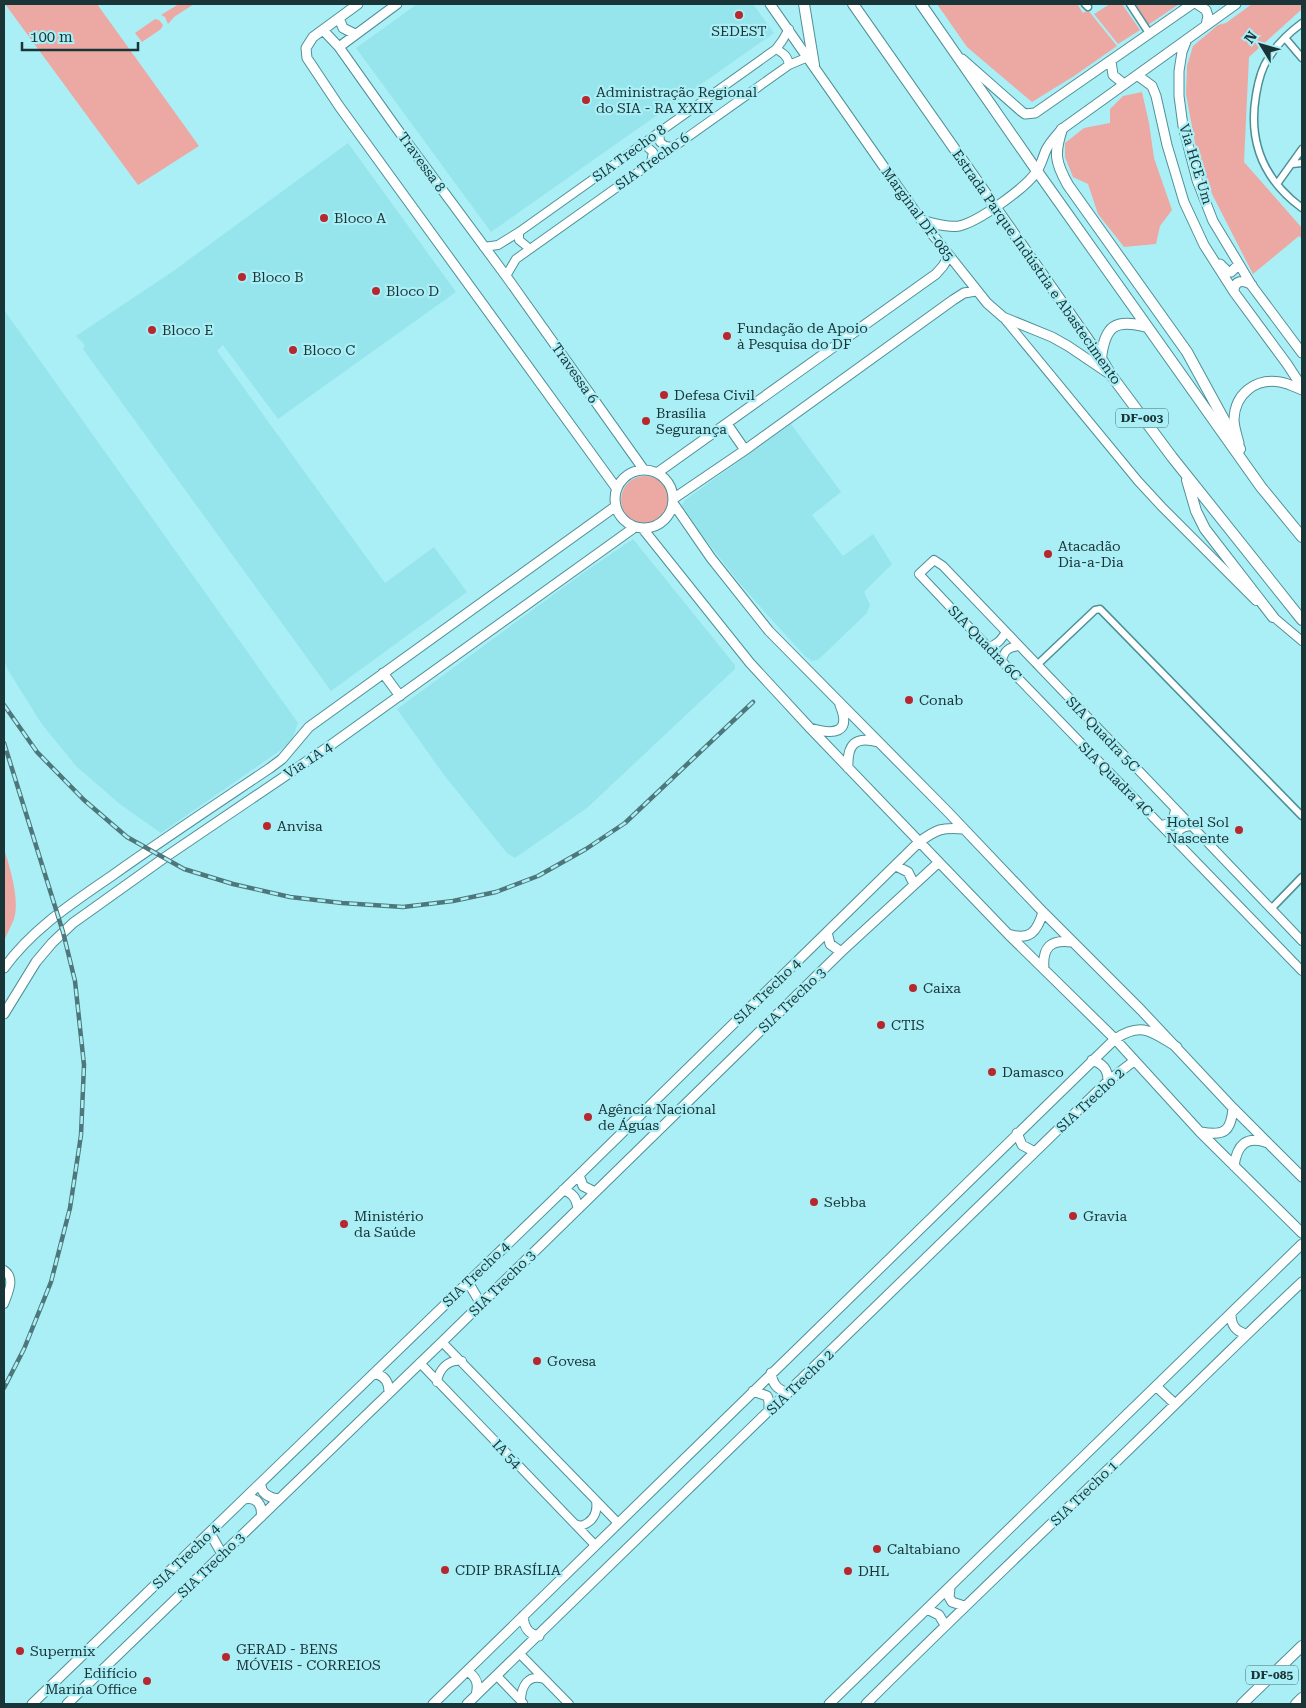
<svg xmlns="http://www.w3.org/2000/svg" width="1306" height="1708" font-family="'Roboto Serif',serif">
  <rect width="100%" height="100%" fill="#abeff6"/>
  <path fill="#96e4ec" d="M417 4H753L774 33 491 232 356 48Z
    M348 143 456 292 278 419 223 345 217 351 385 583 434 547 467 592 331 691 83 349 85 345 76 336 172 272Z
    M4 310 298 723 291 743 161 833 121 805 76 766 41 723 8 670 4 661Z
    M791 424 841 492 812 515 843 556 873 534 892 564 864 592 870 605 867 613 818 660 812 661 805 656 771 619 737 580 683 511 682 505 685 500Z
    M633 539 735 665V669L587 808 515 858 507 853 444 775 397 709 583 573Z"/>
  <path fill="#eca8a2" d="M5 4H97L199 146 138 185Z
    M179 4H194L174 17 168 24 165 17 161 15Z
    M937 4H1077L1083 13 1088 10 1117 46 1074 76 1032 102 967 47Z
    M1110 4H1122L1140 30 1118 44 1094 14Z
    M1134 4H1179L1148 25Z
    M1252 4H1302V9L1249 57 1244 162 1302 228V239L1299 236 1253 274 1213 196 1198 159 1186 94 1187 66 1193 46 1218 25 1226 23Z
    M155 19 159 20 163 25 161 29 142 42 135 33Z
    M1142 92 1149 123 1154 158 1172 210 1160 226 1156 244 1124 247 1098 214 1088 184 1073 177 1065 157V143L1084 128 1110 123V109L1123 96Z
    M621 500a24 24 0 1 1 48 0a24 24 0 1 1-48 0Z
    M4 849C10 868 20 899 14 919 11 926 7 934 4 941Z"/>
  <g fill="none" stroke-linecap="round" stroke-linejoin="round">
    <g stroke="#4e9097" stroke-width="9">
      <path id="minor" d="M1085 4 1088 7
        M1130 4 1149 33
        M1302 23C1290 32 1276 45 1268 59 1261 69 1258 83 1256 95 1248 142 1264 180 1302 208
        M1285 38 1302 58
        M1292 164 1302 163
        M1277 184 1302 149
        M1037 665 1095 610 1100 609 1302 816
        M1271 909 1302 877"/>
    </g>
    <g stroke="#4e9097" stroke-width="10">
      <path id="tertiary" d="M776 49C783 53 788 56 789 65
        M659 131 660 142 665 146 673 147
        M640 146 645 145 653 152 651 163
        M519 232V240L530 249
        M484 247 498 245 519 232 776 49 782 41 789 29
        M506 276 516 259 789 65 808 57
        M1003 317 1138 481 1162 507 1256 601
        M1270 614 1302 641
        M988 647C997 645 1001 640 1006 632
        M1002 661C1004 650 1009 647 1019 646
        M1161 825C1171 824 1174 818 1175 809
        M1176 841C1176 831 1181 827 1191 826
        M1302 941 943 566 934 560 919 574 988 647 1302 971
        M4 1270C16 1278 8 1293 4 1304
        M442 1342 618 1523
        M420 1363 595 1545
        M437 1382C439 1369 448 1359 462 1361
        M575 1524 581 1526C593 1522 598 1513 596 1501
        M520 1654 569 1704
        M497 1676 523 1703
        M521 1701C521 1686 528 1674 544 1679"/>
    </g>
    <g stroke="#4e9097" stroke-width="11">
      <path id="secondary" d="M358 4 313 37 306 48 307 58 339 106 617 489
        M770 4 921 220 987 303 1003 317 1052 337 1068 346 1111 375
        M1197 4 1206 10 1208 16 1206 25
        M339 18 343 28 355 34
        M323 30 339 47 395 126 506 276 644 470
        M1187 39 1182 52 1179 71V96L1183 126 1197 180 1213 221 1239 264 1252 286 1302 353
        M339 47 397 4
        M962 59 1021 111 1025 114 1035 113 1192 4
        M1111 61 1113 75 1124 84
        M1137 75 1152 86 1156 96 1167 145 1184 202 1204 245 1234 292 1287 364 1302 387
        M921 220C932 223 946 228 959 226 978 222 1026 188 1037 171 1041 165 1043 157 1046 150 1050 142 1056 136 1062 129L1236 4
        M1220 264 1228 272H1231L1239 264
        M1234 292C1234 279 1244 280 1252 285
        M727 424 745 450
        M1239 443C1237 435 1234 427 1234 419 1235 394 1255 378 1280 382 1287 383 1295 387 1302 390
        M615 499a29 29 0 1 1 58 0a29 29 0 1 1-58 0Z
        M657 473 936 274 943 266 949 256
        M673 499 745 450 953 300 964 293 976 291
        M673 503 711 558 769 631 947 811 1043 912 1141 1010 1233 1108 1302 1177
        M643 529 750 663 810 728 1008 934 1115 1039 1200 1132 1302 1233
        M383 673 400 696
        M810 728C833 735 852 734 840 705
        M848 768C847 744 855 736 878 742
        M896 866 908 872 914 884
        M827 932 830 944 841 952
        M1008 934C1030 941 1037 932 1043 912
        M4 968C33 928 74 902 113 875 165 838 218 803 270 768L282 759 309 727 616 506
        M1044 969C1042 947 1051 939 1072 942
        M4 1014 36 962 52 943 73 923 164 858 328 747 635 527
        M1092 1060C1103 1064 1108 1069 1108 1081
        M1201 1132C1224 1136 1231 1132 1233 1108
        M1017 1133 1022 1145 1035 1152
        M1234 1166C1237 1145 1246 1135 1268 1143
        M579 1175 583 1186 595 1192
        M563 1190C573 1193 576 1198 578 1208
        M468 1282 481 1304
        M1231 1314C1231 1325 1235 1331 1246 1334
        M771 1373C773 1385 777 1389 788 1393
        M372 1375 377 1374C386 1377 389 1383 389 1393
        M1157 1387 1175 1404
        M753 1391 767 1396 769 1401V1411
        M261 1483C260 1493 269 1498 279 1499
        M245 1499C257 1496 263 1506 261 1517
        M210 1533 222 1554
        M950 1588 949 1597 952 1602 964 1606
        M927 1609 939 1615 945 1625
        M523 1616C524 1626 527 1634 539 1636
        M467 1671C477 1677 479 1684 476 1695
        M32 1704 579 1175 919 842C937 829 942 827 964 829
        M67 1704 442 1342 841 952 939 862
        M433 1704 1115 1039C1142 1021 1152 1032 1177 1047
        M467 1704 1108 1081 1134 1061
        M829 1704 1302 1244
        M866 1704C949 1621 1034 1540 1119 1459 1180 1400 1240 1340 1302 1282"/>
    </g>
    <g stroke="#4e9097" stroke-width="12">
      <path id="trunk" d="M804 4 814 65
        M853 4 1101 358 1111 375 1172 457 1302 620
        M921 4 1037 171 1261 487 1302 537
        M1062 129C1054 153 1055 162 1068 185L1187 352 1240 449
        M1101 358C1105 326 1115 318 1147 327
        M1187 480 1196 511 1205 529 1273 617
        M1242 1704 1302 1646
        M1296 1704 1302 1698"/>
    </g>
    <use href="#minor" stroke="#fff" stroke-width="6"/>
    <use href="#tertiary" stroke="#fff" stroke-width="8"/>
    <use href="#secondary" stroke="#fff" stroke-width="9"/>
    <use href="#trunk" stroke="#fff" stroke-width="10"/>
    <g stroke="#4d777b" stroke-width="4.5">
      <path id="rail" d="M4 705 37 752 84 800 127 837 184 869 233 884 290 897 342 903 403 907 453 901 496 892 538 876 586 849 625 823 753 702
        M4 743 63 932 75 981 84 1065 81 1135 70 1208 51 1282 24 1349 4 1388"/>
    </g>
    <use href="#rail" stroke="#abeff6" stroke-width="2.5" stroke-dasharray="8" stroke-linecap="butt"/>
  </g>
  <g fill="#b7272e" stroke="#abeff6" stroke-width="2">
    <circle cx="739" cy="15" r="5"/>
    <circle cx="586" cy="100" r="5"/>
    <circle cx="324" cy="218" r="5"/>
    <circle cx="242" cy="277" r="5"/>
    <circle cx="376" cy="291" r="5"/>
    <circle cx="152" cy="330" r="5"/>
    <circle cx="727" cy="336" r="5"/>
    <circle cx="293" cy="350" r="5"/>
    <circle cx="664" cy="395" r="5"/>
    <circle cx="646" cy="421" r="5"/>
    <circle cx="1048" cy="554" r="5"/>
    <circle cx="909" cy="700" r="5"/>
    <circle cx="267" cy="826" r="5"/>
    <circle cx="1239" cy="830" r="5"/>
    <circle cx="913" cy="988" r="5"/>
    <circle cx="881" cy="1025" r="5"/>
    <circle cx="992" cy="1072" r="5"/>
    <circle cx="588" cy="1117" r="5"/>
    <circle cx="814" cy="1202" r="5"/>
    <circle cx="1073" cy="1216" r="5"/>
    <circle cx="344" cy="1224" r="5"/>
    <circle cx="537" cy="1361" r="5"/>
    <circle cx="877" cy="1549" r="5"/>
    <circle cx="445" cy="1570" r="5"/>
    <circle cx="848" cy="1571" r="5"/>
    <circle cx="20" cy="1651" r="5"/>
    <circle cx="226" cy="1657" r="5"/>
    <circle cx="147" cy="1681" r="5"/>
  </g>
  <g text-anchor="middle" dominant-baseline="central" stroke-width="4.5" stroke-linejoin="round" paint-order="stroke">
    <g fill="#abeff6" stroke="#466d71" stroke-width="1">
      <rect x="1116" y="408.5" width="52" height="19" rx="4"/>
      <rect x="1246" y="1665.5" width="52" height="19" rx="4"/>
    </g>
    <g font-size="12" font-weight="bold" fill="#1a3538">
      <text x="1142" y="418">DF-003</text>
      <text x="1272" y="1675">DF-085</text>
    </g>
    <g font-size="14" fill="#1a3538" stroke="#abeff6" text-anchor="start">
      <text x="739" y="31" text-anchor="middle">SEDEST</text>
      <text x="596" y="92">Administração Regional<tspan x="596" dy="16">do SIA - RA XXIX</tspan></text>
      <text x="334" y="218">Bloco A</text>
      <text x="252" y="277">Bloco B</text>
      <text x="386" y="291">Bloco D</text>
      <text x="737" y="328">Fundação de Apoio<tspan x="737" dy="16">à Pesquisa do DF</tspan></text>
      <text x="162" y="330">Bloco E</text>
      <text x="303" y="350">Bloco C</text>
      <text x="674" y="395">Defesa Civil</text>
      <text x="656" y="413">Brasília<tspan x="656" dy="16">Segurança</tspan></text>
      <text x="1058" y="546">Atacadão<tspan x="1058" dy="16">Dia-a-Dia</tspan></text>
      <text x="919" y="700">Conab</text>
      <text x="1229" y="822" text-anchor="end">Hotel Sol<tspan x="1229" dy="16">Nascente</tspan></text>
      <text x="277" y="826">Anvisa</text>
      <text x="923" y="988">Caixa</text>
      <text x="891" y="1025">CTIS</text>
      <text x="1002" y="1072">Damasco</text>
      <text x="598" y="1109">Agência Nacional<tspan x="598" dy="16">de Águas</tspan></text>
      <text x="824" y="1202">Sebba</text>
      <text x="354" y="1216">Ministério<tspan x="354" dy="16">da Saúde</tspan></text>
      <text x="1083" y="1216">Gravia</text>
      <text x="547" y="1361">Govesa</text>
      <text x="887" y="1549">Caltabiano</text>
      <text x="455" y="1570">CDIP BRASÍLIA</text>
      <text x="858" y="1571">DHL</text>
      <text x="236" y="1649">GERAD - BENS<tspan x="236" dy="16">MÓVEIS - CORREIOS</tspan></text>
      <text x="30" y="1651">Supermix</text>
      <text x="137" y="1673" text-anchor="end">Edifício<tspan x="137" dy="16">Marina Office</tspan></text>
    </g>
    <g font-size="14" fill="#1a3538" stroke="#abeff6">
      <text transform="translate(629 153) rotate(-36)">SIA Trecho 8</text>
      <text transform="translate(652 161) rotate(-36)">SIA Trecho 6</text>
      <text transform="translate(422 162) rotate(54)">Travessa 8</text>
      <text transform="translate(1196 164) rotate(73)">Via HCE Um</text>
      <text transform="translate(918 214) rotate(54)">Marginal DF-085</text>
      <text transform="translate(1037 267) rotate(55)">Estrada Parque Indústria e Abastecimento</text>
      <text transform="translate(575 373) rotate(55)">Travessa 6</text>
      <text transform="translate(985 643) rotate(46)">SIA Quadra 6C</text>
      <text transform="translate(1103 734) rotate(46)">SIA Quadra 5C</text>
      <text transform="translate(308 760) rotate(-33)">Via 1A 4</text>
      <text transform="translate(1116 779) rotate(45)">SIA Quadra 4C</text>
      <text transform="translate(767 991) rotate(-44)">SIA Trecho 4</text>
      <text transform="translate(792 1000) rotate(-44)">SIA Trecho 3</text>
      <text transform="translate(1090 1100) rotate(-43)">SIA Trecho 2</text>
      <text transform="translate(476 1274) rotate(-44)">SIA Trecho 4</text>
      <text transform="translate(502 1283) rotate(-45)">SIA Trecho 3</text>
      <text transform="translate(800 1382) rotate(-44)">SIA Trecho 2</text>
      <text transform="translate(507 1454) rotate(46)">IA 54</text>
      <text transform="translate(1084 1493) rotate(-44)">SIA Trecho 1</text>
      <text transform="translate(186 1556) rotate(-44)">SIA Trecho 4</text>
      <text transform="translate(211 1565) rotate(-44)">SIA Trecho 3</text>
    </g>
  </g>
  <rect width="1306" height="1708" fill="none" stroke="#1a3538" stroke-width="10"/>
  <g transform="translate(1261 45) rotate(307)" stroke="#abeff6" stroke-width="4" paint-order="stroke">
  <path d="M0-4L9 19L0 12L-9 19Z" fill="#1a3538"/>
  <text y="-8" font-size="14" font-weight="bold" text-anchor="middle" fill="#1a3538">N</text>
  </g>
  <path d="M22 42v8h116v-8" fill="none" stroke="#1a3538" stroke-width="2.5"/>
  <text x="30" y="42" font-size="15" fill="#1a3538" stroke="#abeff6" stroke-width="4" paint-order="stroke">100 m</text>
</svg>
